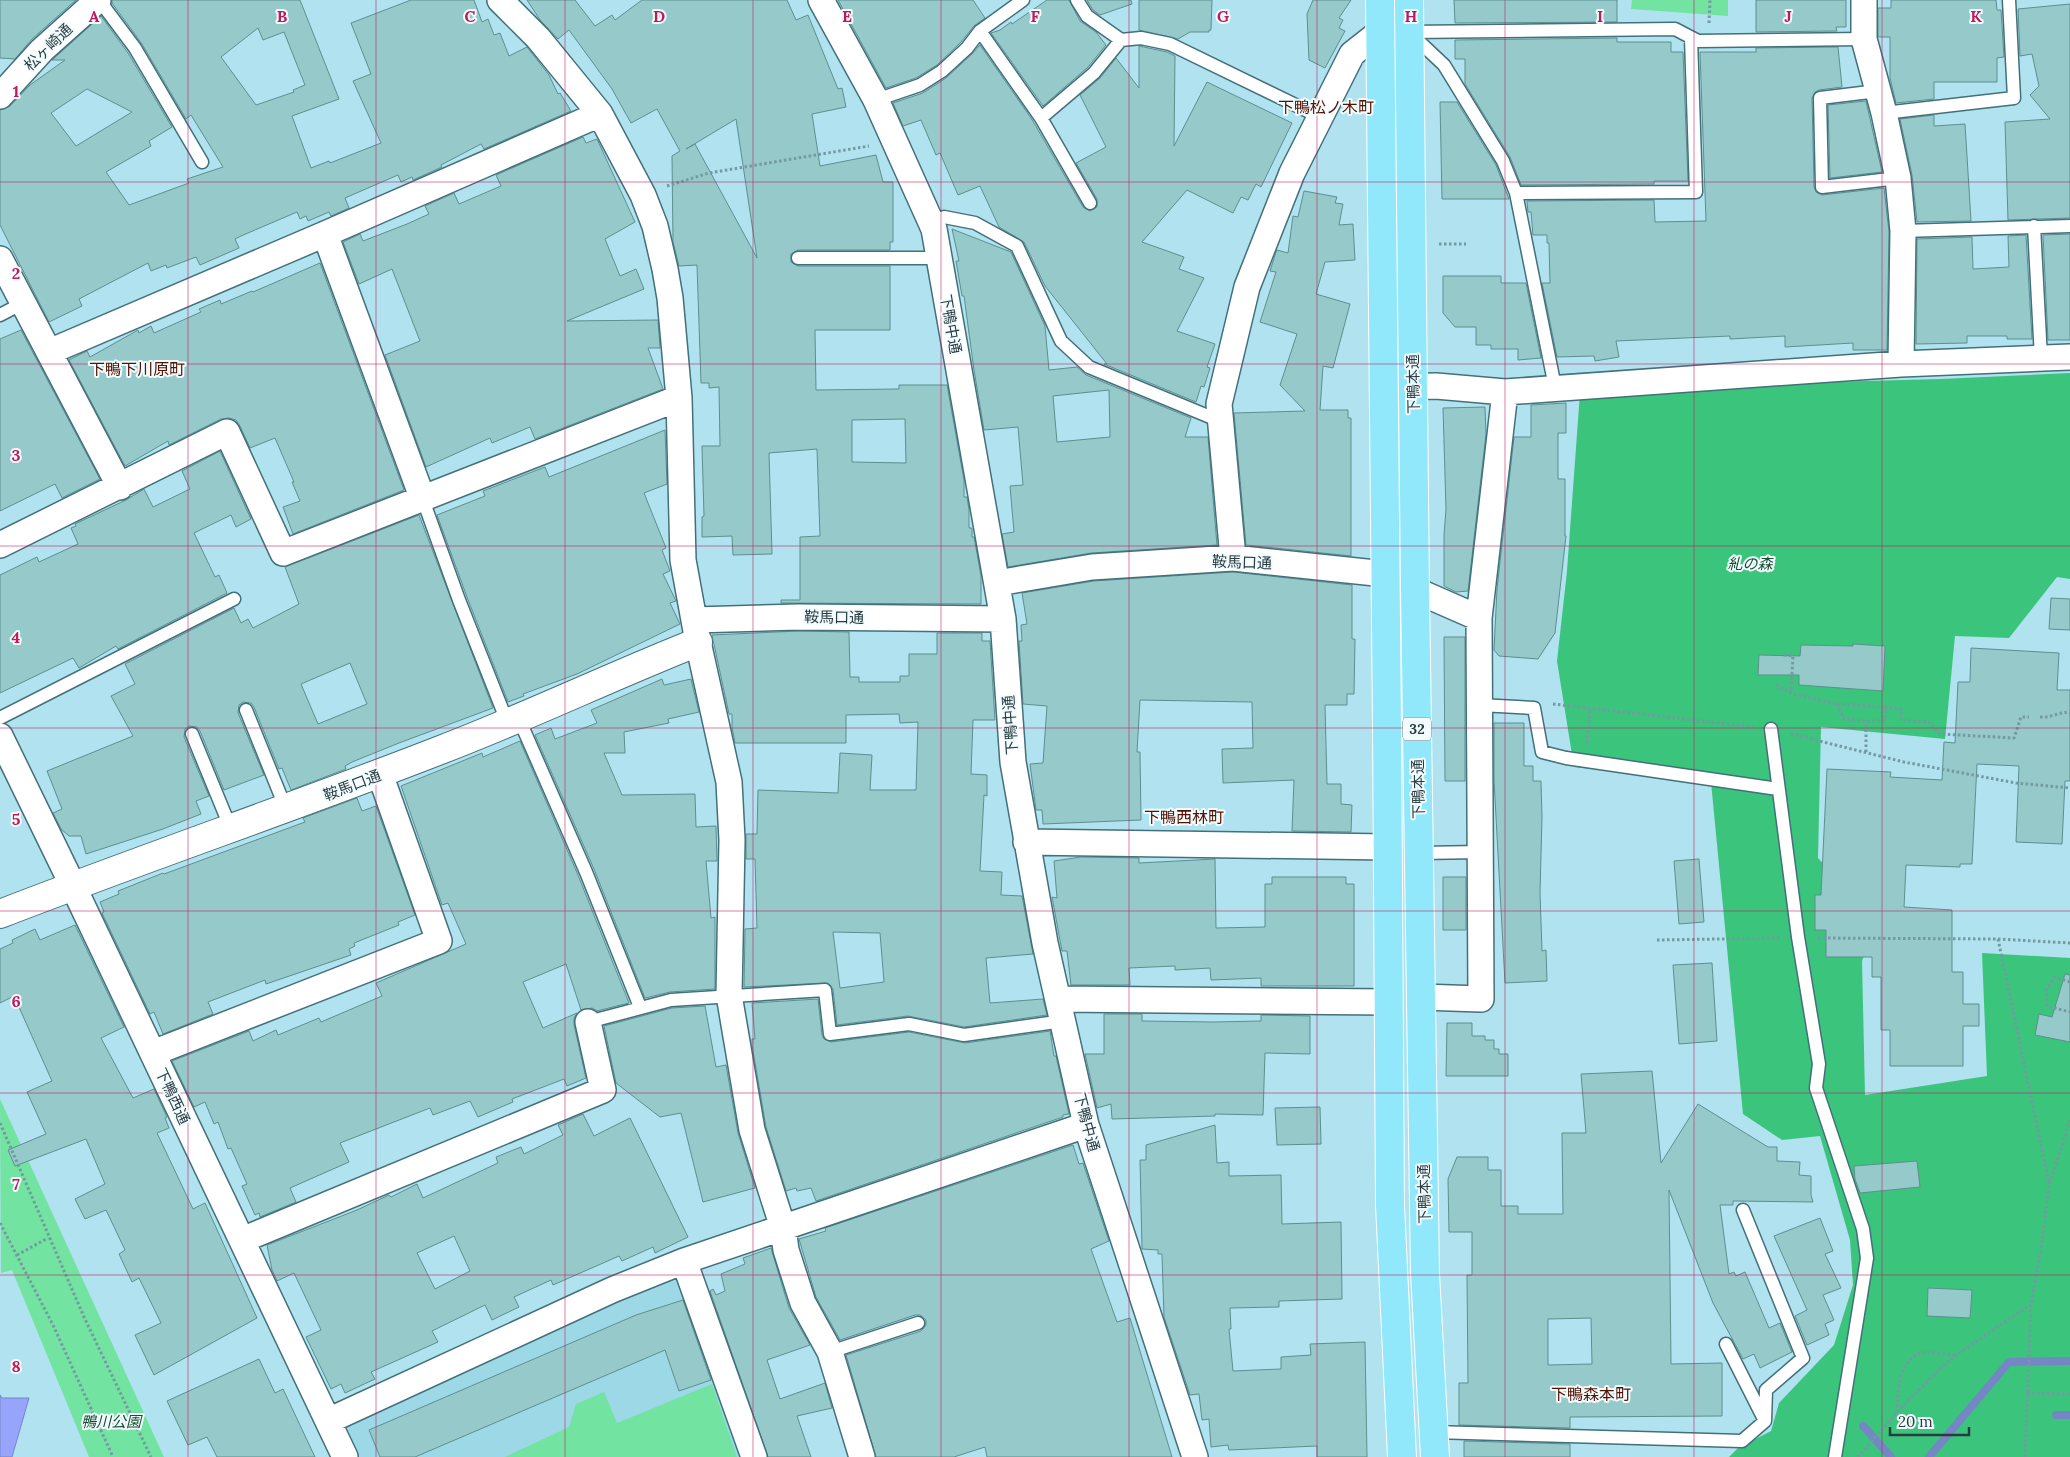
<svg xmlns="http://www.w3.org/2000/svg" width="2070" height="1457" font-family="Lora,'Noto Sans JP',serif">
  <rect width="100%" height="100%" fill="#b1e2ef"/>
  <path fill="#9dd8e7" d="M681 1271 744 1457H357L341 1423Z"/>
  <path fill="#72e3a0" d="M1632 0H1728V16L1631 9Z
    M0 1099 164 1457H89L12 1270 1 1273Z
    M712 1384 737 1457H505L569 1427 576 1404 604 1392 617 1423Z"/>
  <path fill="#3bc47c" d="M2070 373V579L2057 577 2009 638 1955 636 1945 739 1821 727 1818 858 1833 874 1875 924 1862 961 1865 1095 1987 1076 1982 953 2070 958V1457H1729L1738 1448 1771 1431 1779 1403 1834 1345 1853 1285 1850 1240 1820 1136 1782 1140 1743 1114 1711 782 1574 767 1557 661 1567 571 1580 393 1629 387 1941 379Z"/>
  <path fill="#96a5fb" stroke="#7586c4" d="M0 1395 2 1398H29L12 1457H0Z"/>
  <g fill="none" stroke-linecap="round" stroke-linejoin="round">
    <path stroke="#7586c4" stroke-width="8" d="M2056 1415H2070
      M1863 1426 1891 1457
      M1929 1457 2009 1362 2070 1361"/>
  </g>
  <path fill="#96c9c9" stroke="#5d8f8f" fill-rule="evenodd" d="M0 0H76L32 39 15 59 0 58Z
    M112 0H300L339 99 292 116 311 168 329 161 330 163 381 143 353 81 371 74 351 23 411 0H474L482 22 488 19 494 35 500 33 509 56 527 47 549 75 558 94 560 93 571 111 484 149 481 144 441 165 442 167 413 180 412 177 401 182 398 175 345 198 349 208 331 216 329 212 308 221 306 216 300 219 297 212 241 236 235 239 239 248 200 265 196 257 167 268 166 265 151 271 148 263 79 299 82 306 49 322 0 225V110L10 106 30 85 65 60H52L101 16 128 53 172 127 149 141 151 146 106 172 129 205 189 183 187 179 223 167 191 115 186 119 142 44 112 3ZM258 28 263 40 284 32 305 85 293 90 294 92 256 105 221 57ZM87 89 132 112 76 146 51 113Z
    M527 0H575L595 26 612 15 615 20 642 0H787L796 20 808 15 838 89 842 88 846 107 812 114 820 166 876 155 883 182H893V242H890V250H798L791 254V262L798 266H890V330H815L816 390 899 389V385H947L964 480V497H967L969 510V528H972V537H974L981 576V604L781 603V600H800V537L820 536 817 449 769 453 772 554 733 555 732 536 702 537V517L704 516 702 446H720L719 387 709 388V383H701L697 265 679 266 673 242 672 156 680 151 657 109 631 123 612 89 569 30 558 39 540 20ZM736 119 757 258 695 144 686 149ZM905 419 906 463 852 462V420Z
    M838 0H973L985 18 974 26 961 42 937 65 916 78 886 88Z
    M1047 0H1069L1080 21 1096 32 1106 45 1088 67 1043 106 991 33 1000 30 1011 22 1012 24Z
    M1087 0H1131L1132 4 1100 15 1093 10Z
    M1139 0H1212L1211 30H1209V32H1190L1178 39 1139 30Z
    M1313 0H1351L1339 18 1343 20 1339 28 1345 31 1325 68 1309 60 1307 14Z
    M1454 0H1617V22L1455 23Z
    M1756 0H1846V27H1836L1837 31 1756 32Z
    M1891 0H1996L1997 10H2001L2004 57 1997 58V82H1934V99L1896 103 1890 78V37H1878V8H1891Z
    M2070 4V218L2008 220 2005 122 2050 119 2030 95 2039 86 2032 54 2020 56 2018 9Z
    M1617 38V42H1671V52H1683L1688 181H1654V184L1521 185 1510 157 1465 84V59H1455V40Z
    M980 45 1031 118 1083 207 1090 211 1097 207V199L1076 163 1106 147 1080 95 1100 78 1116 58 1139 88V46L1167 52 1175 56 1174 146 1207 82 1292 123 1261 187 1256 184 1248 200 1241 197 1233 213 1187 190 1142 242 1184 257 1179 269 1204 278 1177 331 1215 344 1207 367 1210 368 1204 387 1201 386 1196 402 1104 364H1107L1045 286 1024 242 999 227 980 186 958 195 940 153 936 155 921 120 903 126 893 103 923 93 946 78 972 54Z
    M1838 47 1842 87 1819 90 1815 92 1812 98 1814 187 1816 192 1822 195 1884 188 1889 232 1887 350H1853V343L1785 347V336L1730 339V336L1616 341 1619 357 1595 361 1594 356 1557 357 1542 283H1550L1549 243H1547V235H1533L1531 212H1528L1527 201 1654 200 1655 222 1706 221 1700 52H1756V48Z
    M1866 101 1882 172 1830 178 1828 105Z
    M1440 102H1457L1496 165 1509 199H1442Z
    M1934 115V126L1965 124 1971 221 1917 222 1912 175 1900 119Z
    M583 137 586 143 597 139 635 222 605 239 620 276 636 269 644 289 567 321 658 320 660 348H648L663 389 535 439 530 427 492 443 490 438 426 467 385 355 420 341 392 269 359 284 343 242 360 234 363 241 407 224 429 214 425 206 454 193 459 204 501 186 496 175Z
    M1304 191 1337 197 1335 203 1343 204 1339 225 1353 224 1355 260 1325 262 1316 294 1350 304 1333 368 1323 366 1320 410H1348V418H1351V556L1246 545 1234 413 1305 411 1280 385 1297 334 1260 322 1276 272 1270 271 1276 252 1277 250 1288 253 1293 216 1298 217Z
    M952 229 1011 252 1045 326 1049 370 1077 367 1086 375 1191 418 1185 437H1208L1217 545 1091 553 1008 567 1002 534 1014 532 1010 486 1023 485 1018 427 984 430 974 370 964 296H962L956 261H959ZM1109 390 1110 437 1057 442 1053 396Z
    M2070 234V340H2048L2043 235Z
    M2026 235 2032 339H2007V336H1967V343L1916 344 1917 239 1972 237 1973 269 2009 267 2008 236Z
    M320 263 404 490 293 534 283 507 300 501 292 482H294L275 438 250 448 240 426 236 420 229 418 221 419 169 445 168 441 125 466 69 360 87 351 90 357 138 330 139 333 151 326 154 333 201 312 199 309 220 300 221 304 252 291 253 292Z
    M1443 276H1501V283H1526L1541 358 1518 360V349H1491V345H1476V327H1455L1443 313Z
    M21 330 100 479 62 498 55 484 0 511V339Z
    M1566 403V433H1558V479H1565V536H1566L1555 633 1538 659 1499 656 1494 650 1497 589 1514 437H1531V405Z
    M1485 407 1486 434 1468 591 1456 592 1444 586V535L1446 509 1443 408Z
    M665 430 667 484 644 493 666 548 662 550 670 571 663 574 676 601 670 603 680 624 577 674 523 694 524 696 508 702 467 597 437 515 485 496 483 491 545 467 549 477Z
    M220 451 251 519 236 527 231 515 194 533 215 577 219 575 227 593 118 649 116 646 79 668 73 658 0 693V575L37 557 39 562 78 544 71 528 76 526 75 524 126 500 144 489 153 507 190 489 182 471Z
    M419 515 493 708 399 743 352 762 345 766 346 769 291 790 282 768 279 769 254 707 251 703 243 702 239 705 238 713 264 775 224 790 200 731 197 727 189 726 185 729 184 737 209 796 196 801 201 814 163 829 86 854 81 836H69L61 829 53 813 62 809 47 771 133 736 111 696 135 684 125 664 234 608 241 623 248 619 253 628 299 604 285 567ZM350 663 367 704 318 724 301 684Z
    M1233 572 1352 585V639H1355L1354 694H1347V705H1325L1327 784H1341V804L1352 805 1351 832 1292 831 1294 780 1223 783 1222 749 1253 748 1252 702 1140 700 1137 752H1140L1141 820 1043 824 1042 810H1036L1030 764 1043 763 1047 706 1023 704 1019 641H1022L1021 625 1027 624 1022 593 1094 581Z
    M2051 598 2070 599V630L2049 629Z
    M798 631 849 632 850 677H859V682H900V676H909V654H937V633H982V641H990L995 720H973L971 774 987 775V796L984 795 980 871 1002 872 1001 895 1022 896 1033 954 986 958 990 1003 1043 999 1047 1015 964 1027 908 1016 837 1025 833 989 828 983 744 987 745 929 757 928 755 859H746V834H757L758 790 838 793 840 753 872 755 870 790H916L918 722 900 723 899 714 846 715V743H735L732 727V714H729L712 635ZM833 932 880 933 884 982 840 988Z
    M1444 637H1465V781H1445Z
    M1853 644 1885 646 1883 691 1799 685V675H1758L1759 655 1800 656 1801 645 1853 646Z
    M1971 648 2059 653 2057 690H2070V781H2065L2062 844 2016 842 2019 766 1977 764 1972 864H1960V867L1906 865 1904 907 1952 910V972H1963V1004H1979V1026H1963V1066H1890V1030H1881V977H1872V957H1826V930H1815V895H1821L1827 769 1891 772 1890 777 1942 780 1944 742 1955 743 1958 682H1970Z
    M662 679 664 685 691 679 699 712 668 719 669 723 624 732 625 753H604L622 795 695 794 696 827 716 826 717 861H706L711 918 715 917V989L670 992 645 998 594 869 535 735 551 728 555 739 597 723 591 710Z
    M1494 723H1524V766H1533V781H1541L1542 817 1540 893 1542 951 1546 950 1547 981 1505 983 1494 780Z
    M520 741 578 875 629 1003 597 1011 592 1008 581 1010 566 964 523 982 543 1028 577 1013 574 1018V1025L586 1078 567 1086 564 1079 512 1099 513 1102 478 1117 470 1101 433 1115 430 1108 340 1143 349 1162 290 1188 296 1202 260 1217 259 1213 255 1215 242 1186 247 1184 231 1148 228 1149 218 1122 214 1124 205 1102 194 1107 172 1061 249 1031 253 1041 276 1030 278 1035 319 1018 321 1022 382 996 376 983 466 944 448 903 442 905 401 786 482 753 483 757Z
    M357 798 362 811 376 806 415 915 398 922 399 925 354 943 355 946 349 949 351 955 266 984 265 980 208 1002 213 1014 163 1034 154 1012 150 1014 102 913 104 912 100 902 119 894 118 891 163 873 164 874 305 822 303 818Z
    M1081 857 1139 858V863L1215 859 1216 928 1265 927V884H1272V877H1346V884H1354V986H1261V978L1211 980 1210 968 1175 970V966L1129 968 1130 985H1071L1067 951H1062L1052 897 1057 898 1054 861Z
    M1699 859 1704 922 1679 924 1674 861Z
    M1443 877H1466V930H1443Z
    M75 925 124 1027 101 1038 133 1098 154 1089 167 1117 165 1118 169 1128 157 1133 193 1209 205 1203 257 1318 154 1375 135 1335 161 1323 139 1278 132 1282 119 1254 125 1250 106 1210 85 1219 75 1199 105 1184 86 1139 15 1166 8 1150 46 1134 27 1092 52 1081 14 996 0 1003V949L13 943 12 940 35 929 40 940Z
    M1712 963 1717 1041 1679 1044 1673 965Z
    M2065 974 2070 975V1042L2035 1035 2039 1014 2052 1017Z
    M818 999 822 1035 824 1039 831 1042 909 1032 965 1043 1050 1031 1054 1056H1056L1069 1114 1063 1115V1117L816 1201 811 1188 797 1191 796 1188 786 1191 766 1127 752 1045V1039H755L752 1003Z
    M705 1006 716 1067 726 1065 738 1133 755 1188 703 1202 681 1113 660 1117 616 1083 604 1026 672 1008Z
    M1104 1014H1142V1021L1213 1022 1261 1021V1015L1310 1016V1054L1265 1053 1263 1115 1215 1114V1116L1112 1119 1111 1104 1097 1108 1085 1054H1104Z
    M1447 1023H1472V1036H1485V1040H1494V1049H1499V1054H1508V1076H1446Z
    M1652 1071 1661 1163 1698 1104 1768 1147H1777V1161L1800 1162 1799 1175 1811 1176V1195L1813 1202 1733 1201V1205H1720L1729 1274 1734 1272 1736 1276 1745 1272 1769 1328 1780 1323 1792 1352 1760 1368 1754 1354 1743 1359 1713 1303 1669 1190 1671 1364 1722 1363V1416L1570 1417V1428L1459 1425V1383H1468L1467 1275H1472V1232H1449L1448 1179 1457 1157H1488V1170H1501V1206H1518V1214H1563L1562 1133H1586L1581 1074ZM1591 1318 1592 1364 1548 1365V1319Z
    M1320 1107 1321 1144 1277 1145 1275 1108Z
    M583 1114 594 1136 630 1118 688 1237 655 1253 653 1247 622 1261 619 1256 553 1285 551 1280 514 1297 519 1307 492 1320 485 1305 432 1331 438 1342 371 1372 375 1379 345 1393 341 1384 331 1389 306 1337 321 1330 294 1273 277 1281 272 1270 267 1245 357 1210 389 1195 391 1197 417 1184 423 1198 498 1163 496 1157 521 1147 524 1154 563 1135 558 1125ZM454 1236 470 1271 435 1289 417 1253Z
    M1215 1125 1217 1163 1229 1162V1176L1281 1175 1282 1224 1341 1222 1342 1299 1279 1301V1307L1230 1308 1231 1329H1229L1233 1371 1281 1369V1357L1311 1355 1310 1344 1365 1342 1367 1457H1317V1446L1229 1450 1228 1445 1211 1447 1209 1419 1202 1420 1199 1394 1190 1395 1164 1317 1162 1254H1158V1250L1142 1249 1140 1160H1146V1145Z
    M1073 1145 1079 1164 1083 1163 1109 1241 1091 1249 1117 1322 1130 1318 1172 1457H987L985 1447 954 1457H876L846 1355 921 1331 926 1325V1320L920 1315H915L840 1340 816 1297 799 1239 826 1231 825 1228Z
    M1917 1161 1920 1187 1860 1193 1855 1179 1854 1166Z
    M1820 1218 1833 1251 1825 1254 1841 1288 1823 1295 1834 1320 1825 1324 1829 1335 1807 1345 1795 1316 1807 1310 1774 1236Z
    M771 1248 789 1308 810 1345 767 1360 780 1399 825 1383 832 1408 797 1416 811 1457H768L710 1291 713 1289 716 1295 725 1291 721 1274 745 1264 743 1258Z
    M1928 1288 1972 1290 1970 1318 1927 1316Z
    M683 1300 711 1380 679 1391 665 1350 415 1457H380L369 1430 636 1315Z
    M259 1359 275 1393 283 1389 315 1457H217L207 1437 188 1445 167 1401Z
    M1464 1441 1570 1444V1457H1464Z"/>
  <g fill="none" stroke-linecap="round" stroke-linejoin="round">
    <g stroke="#42707b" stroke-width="15">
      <path id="service" d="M99 0 135 48 202 162
        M1077 0 1087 16 1121 40 1141 38 1170 44 1320 117
        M980 31 1041 118 1090 203
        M1878 91 1820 98 1822 187 1898 178
        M876 100 920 85 942 71 967 48 980 31 1023 0
        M1884 113 2014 98 2009 0
        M1041 118 1094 73 1121 40
        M1516 193 1696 192 1691 38
        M931 222 944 217 975 223 1017 246 1061 341 1089 367 1220 421
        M2034 226 2041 358
        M1903 231 2070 226
        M798 258H939
        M0 315 23 303
        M1555 387 1516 193 1503 161 1444 65 1409 32 1675 29 1698 41 1864 39
        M422 497 459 600 508 724
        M1480 705 1534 708 1542 752 1566 758 1778 789
        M246 710 286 809
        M0 718 234 599
        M519 719 586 872 640 1007
        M1771 729 1798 937 1819 1064 1816 1088 1863 1229 1867 1258 1835 1457
        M192 734 231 829
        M1419 853 1481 852
        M588 1022 671 1000 825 990 830 1034 909 1024 964 1035 1063 1021
        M1726 1344 1764 1419
        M830 1352 918 1323
        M1434 1432 1742 1441 1765 1421 1766 1390 1803 1358 1743 1210"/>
    </g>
    <g stroke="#42707b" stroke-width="28">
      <path id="minor" d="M500 0 538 38 600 114 643 195 655 226 665 269 670 298 679 398 683 560 698 642 729 782 732 840 729 995 752 1130 783 1228 786 1250 803 1303 830 1352 862 1457
        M821 0 876 100 934 229 1003 619 1013 762 1045 943 1086 1125 1195 1457
        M1864 0V39L1884 113 1898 178 1903 231 1901 364
        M0 96 42 50 98 0
        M325 234 422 497
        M0 259 120 487
        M49 352 325 234 600 114
        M1383 387 1436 386 1505 392 1901 364 2070 357
        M0 545 227 432 283 553 679 398
        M1233 558 1219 404 1247 287 1292 173 1352 54 1380 32H1409
        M997 583 1092 567 1233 558 1385 574 1415 590 1479 618
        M694 620 798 617 1003 619
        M0 736 73 886 345 1457
        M1026 842 1388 847
        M1421 997 1481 999 1479 618 1505 392
        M1058 999 1389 1002
        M153 1053 439 941 380 774
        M242 1240 603 1090 588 1022
        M684 1261 754 1457
        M328 1421 612 1290 684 1261 1086 1125"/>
    </g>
    <g stroke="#42707b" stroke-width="30">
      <path id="tertiary" d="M0 914C147 857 297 806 443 749 529 716 612 676 698 642"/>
    </g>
    <g stroke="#fff" stroke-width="30">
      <path id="primary" d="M1380 0 1387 726 1390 1205 1402 1457
        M1409 0 1415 590 1425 1273 1435 1457"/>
    </g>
    <path stroke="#7599a3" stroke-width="3" stroke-dasharray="2.5 2.5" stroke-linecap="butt" d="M1709 23 1710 0
      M667 186 709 173 869 146
      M1439 244H1466
      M1784 655 1793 656 1791 691
      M1776 685 1794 694 1837 704 1885 707
      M1553 704 1753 727
      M1837 704 1844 719 1866 721 1885 720V707L1901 709V720L1929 722 1940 734 2014 738 2021 717H2029
      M2040 717C2051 718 2059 712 2070 712
      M1791 734 1904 762 2016 783 2070 788
      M1587 743 1590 709
      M1866 752V721
      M1818 938 1998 939 2070 943
      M1998 939 2049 1184
      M1657 940 1780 938
      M2070 982 2055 977 2046 990 2047 1006 2070 1012
      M0 1123 84 1317 151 1457
      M0 1223 53 1325 113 1457
      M17 1255 48 1238
      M2027 1393 2070 1394
      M1897 1412C1898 1391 1897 1363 1920 1353 1926 1351 1947 1355 1955 1355
      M1858 1457 1897 1412 1941 1368 1956 1355 2030 1305
      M2025 1457 2031 1305 2042 1242 2049 1185 2070 1120"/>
    <use href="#service" stroke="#fff" stroke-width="12"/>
    <use href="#minor" stroke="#fff" stroke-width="25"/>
    <use href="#tertiary" stroke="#fff" stroke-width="28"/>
    <use href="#primary" stroke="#91e8fb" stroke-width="28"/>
  </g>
  <path fill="none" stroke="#c2185b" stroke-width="1" stroke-opacity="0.55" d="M188 0V1457M376 0V1457M565 0V1457M753 0V1457M941 0V1457M1129 0V1457M1317 0V1457M1505 0V1457M1694 0V1457M1882 0V1457M0 182H2070M0 364H2070M0 546H2070M0 728H2070M0 911H2070M0 1093H2070M0 1275H2070"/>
  <g text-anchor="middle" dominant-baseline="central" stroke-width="4" stroke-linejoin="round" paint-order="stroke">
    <rect fill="#f2fcfe" stroke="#65767a" stroke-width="1" x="1403" y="717.5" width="28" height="23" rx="4"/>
    <g font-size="14" font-weight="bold" fill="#293c42">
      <text x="1417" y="729">32</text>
    </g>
    <g font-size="15" fill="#293c42" stroke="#f2fcfe">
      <text transform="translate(48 47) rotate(-44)">松ヶ崎通</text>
      <text transform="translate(951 324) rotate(80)">下鴨中通</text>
      <text transform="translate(1413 384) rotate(-91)">下鴨本通</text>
      <text transform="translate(1242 562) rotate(2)">鞍馬口通</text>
      <text transform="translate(834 617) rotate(1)">鞍馬口通</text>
      <text transform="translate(1010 725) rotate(-94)">下鴨中通</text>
      <text transform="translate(352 785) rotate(-21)">鞍馬口通</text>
      <text transform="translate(1418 789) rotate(-91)">下鴨本通</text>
      <text transform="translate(173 1096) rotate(65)">下鴨西通</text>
      <text transform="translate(1087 1122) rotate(75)">下鴨中通</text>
      <text transform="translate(1424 1194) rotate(-91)">下鴨本通</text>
    </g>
    <g font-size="15" font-style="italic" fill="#174c2f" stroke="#f2fcfe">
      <text x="1750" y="563">糺の森</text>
      <text x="111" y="1421">鴨川公園</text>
    </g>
    <g font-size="16" fill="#541201" stroke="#f2fcfe">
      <text x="1326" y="107">下鴨松ノ木町</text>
      <text x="137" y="369">下鴨下川原町</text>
      <text x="1184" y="817">下鴨西林町</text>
      <text x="1591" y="1394">下鴨森本町</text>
    </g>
  </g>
  <g font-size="16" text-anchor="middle" font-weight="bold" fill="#c2185b" stroke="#f2fcfe" stroke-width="4" stroke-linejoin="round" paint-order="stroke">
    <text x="94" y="22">A</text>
    <text x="282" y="22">B</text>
    <text x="470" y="22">C</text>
    <text x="659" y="22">D</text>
    <text x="847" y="22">E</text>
    <text x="1035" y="22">F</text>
    <text x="1223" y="22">G</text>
    <text x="1411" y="22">H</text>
    <text x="1600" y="22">I</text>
    <text x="1788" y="22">J</text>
    <text x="1976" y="22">K</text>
    <text x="16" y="97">1</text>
    <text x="16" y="279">2</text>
    <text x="16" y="461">3</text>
    <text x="16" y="643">4</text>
    <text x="16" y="825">5</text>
    <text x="16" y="1007">6</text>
    <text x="16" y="1190">7</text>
    <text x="16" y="1372">8</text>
  </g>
  <path d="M1890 1427v8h79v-8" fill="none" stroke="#293c42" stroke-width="2.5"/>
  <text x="1898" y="1427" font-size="15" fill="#293c42" stroke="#f2fcfe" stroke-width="4" paint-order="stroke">20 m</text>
</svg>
